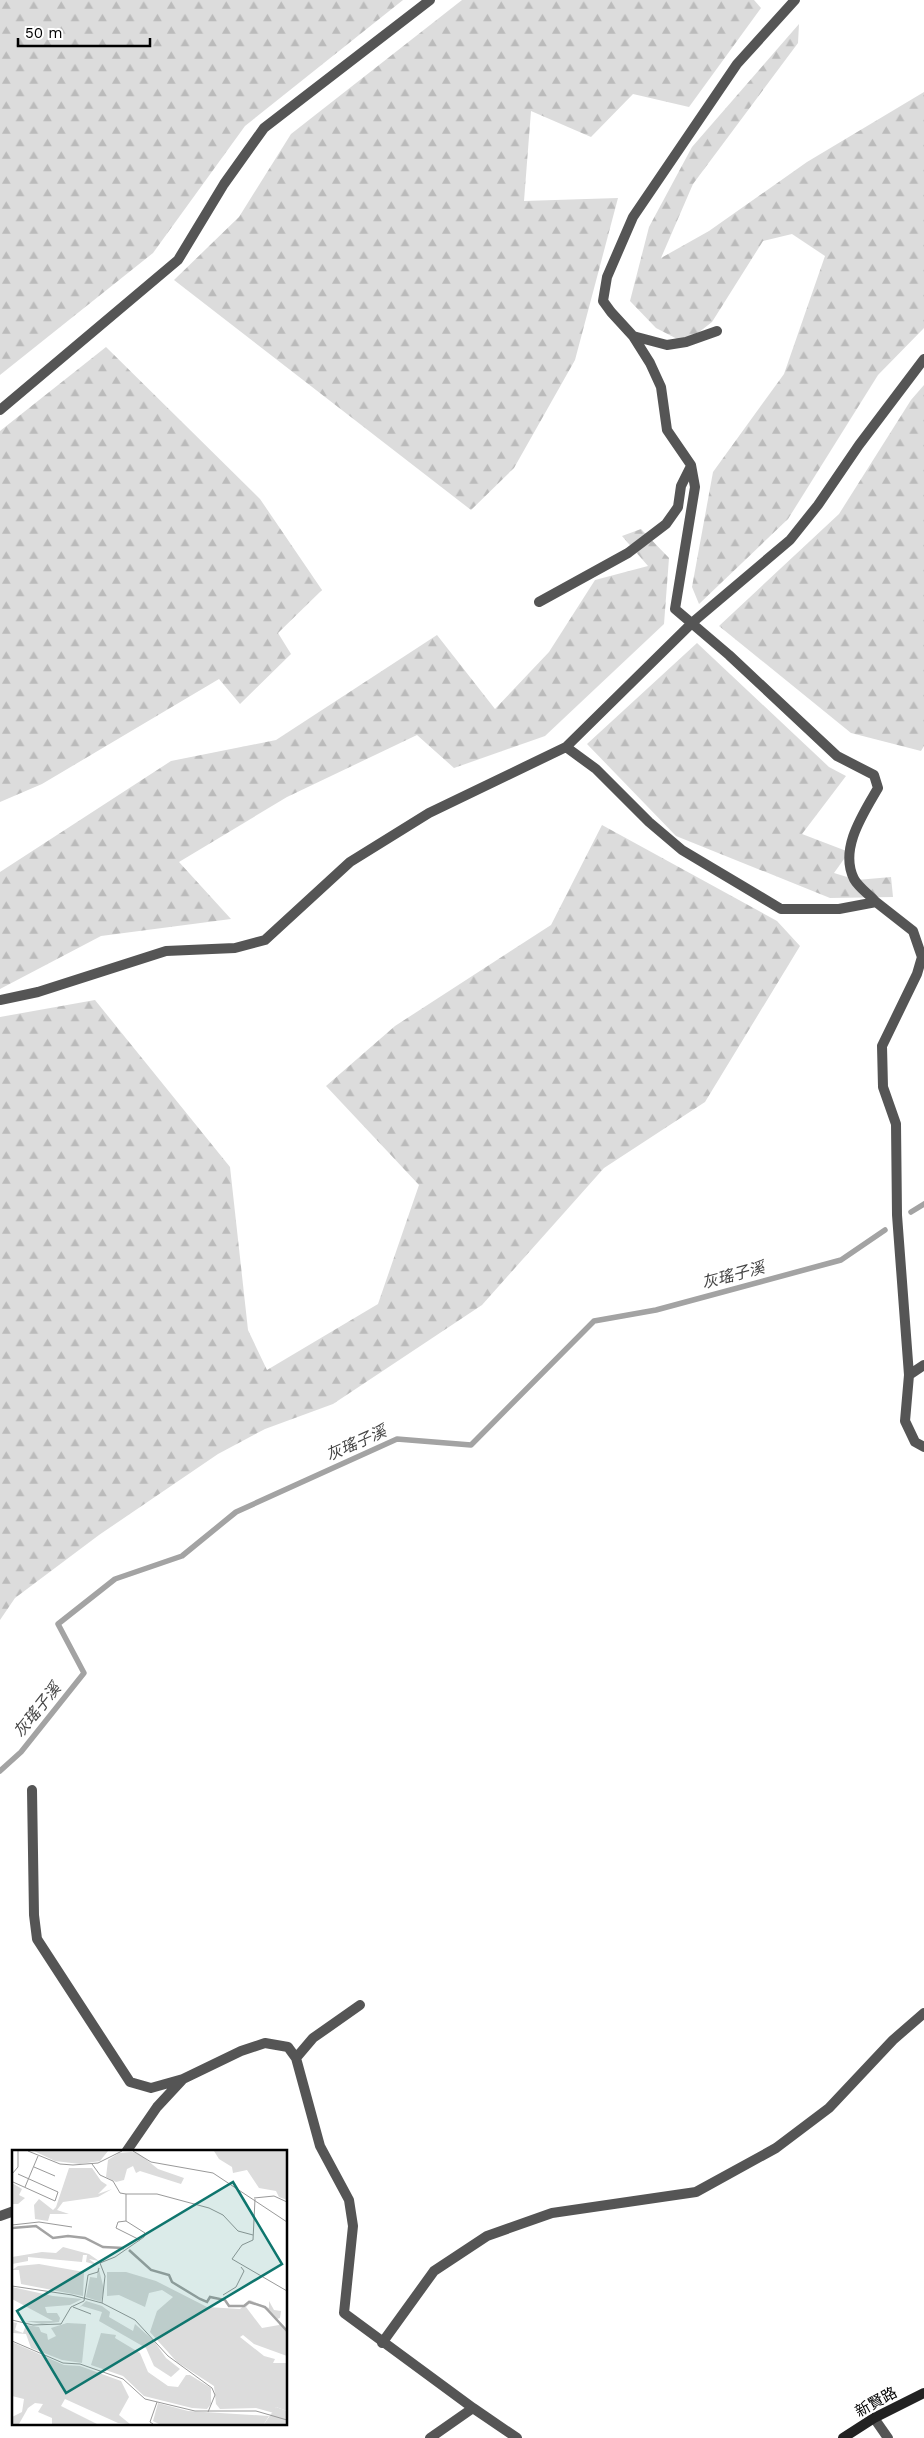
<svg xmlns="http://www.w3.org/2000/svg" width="924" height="2438" font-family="'Work Sans','Noto Sans TC',sans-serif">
  <defs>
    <pattern id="forest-firs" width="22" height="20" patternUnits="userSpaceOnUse" patternTransform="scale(1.25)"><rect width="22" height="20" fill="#dcdcdc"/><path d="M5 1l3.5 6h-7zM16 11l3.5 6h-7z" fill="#bbb"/></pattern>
  </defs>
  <rect width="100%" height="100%" fill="#fff"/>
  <path fill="url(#forest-firs)" d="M0 0H403L245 126 153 253 0 375Z
    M462 0H754L761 8 689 107 633 94 591 137 531 111 524 201 618 198 575 360 514 468 471 510 174 280 239 217 291 134Z
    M799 24 798 43 693 184 661 258 709 231 807 162 924 92V328L878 375 788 519 699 604 692 587 713 472 784 374 825 256 792 234 763 241 712 322 685 343 656 328 630 301 649 227 692 147Z
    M106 347 260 499 322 590 278 633 291 654 240 704 219 679 42 784 0 802V431Z
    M924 385V746L921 751 851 733 719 626 839 514 911 400Z
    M641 529 669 558 664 624 545 736 454 768 417 735 287 797 179 862 231 919 101 936 0 989V872L171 761 276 740 437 635 495 709 549 652 595 580 648 566 622 536Z
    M697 643 829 767 846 776 802 834 849 852 834 873 857 880 891 877 893 897 830 898 676 836 587 744Z
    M602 825 777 921 800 946 705 1102 604 1168 482 1305 333 1404 265 1429 218 1454 99 1535 15 1598 0 1620V1017L95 1000 230 1167 248 1330 267 1370 378 1304 419 1185 326 1086 395 1026 551 925Z"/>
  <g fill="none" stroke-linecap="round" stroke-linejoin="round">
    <path stroke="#a3a3a3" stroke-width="5.5" d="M911 1212 924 1204
      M0 1771 21 1752 84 1673 58 1624 115 1579 182 1556 236 1512 397 1439 471 1445 594 1321 656 1310 841 1260 885 1230"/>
    <path stroke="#555" stroke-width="10" d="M795 0 737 64 633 217 607 277 603 301 611 312 633 336 650 363 661 387 667 430 691 465 695 487 675 609 729 655 837 756 874 775 878 788C863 814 839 849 854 879 859 888 870 895 876 902
      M633 336 667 345 686 342 717 331
      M539 602 628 553 666 524 678 507 681 486 691 466
      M566 747 693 622 790 540 818 505 859 445 924 359
      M0 1000 38 992 166 951 235 948 265 940 350 862 429 813 566 747 596 769 649 822 682 850 781 909H839L876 902 913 931 922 957 917 974 882 1046 883 1087 896 1124 897 1215 909 1375 905 1421 915 1442 924 1447
      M909 1375 924 1365
      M382 2343 434 2271 487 2236 552 2213 696 2192 776 2148 829 2108 893 2040 924 2013
      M874 2418 888 2438"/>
    <path stroke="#555" stroke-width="10" d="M0 410 178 260 224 184 264 128 430 0
      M32 1790 34 1915 37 1939 130 2082 151 2088 183 2079
      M296 2058 313 2038 360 2005
      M126 2152 157 2107 183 2079 241 2051 265 2043 288 2047 296 2058 320 2146 349 2200 353 2226 344 2313 473 2408 517 2438
      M0 2216 14 2211
      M430 2438 473 2408"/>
    <path stroke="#222" stroke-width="10" d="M843 2438 874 2418 924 2393"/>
  </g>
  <g text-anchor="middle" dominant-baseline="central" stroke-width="4" stroke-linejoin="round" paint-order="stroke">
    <g font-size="15" fill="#000" stroke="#fff">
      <text transform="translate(876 2402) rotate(-29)">新賢路</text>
    </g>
    <g font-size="16" font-style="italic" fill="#444" stroke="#fff">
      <text transform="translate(733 1275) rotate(-15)">灰瑤子溪</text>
      <text transform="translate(356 1443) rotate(-24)">灰瑤子溪</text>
      <text transform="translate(37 1710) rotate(-51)">灰瑤子溪</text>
    </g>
  </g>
  <g transform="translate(12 2150)">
    <rect width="275" height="275" fill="#fff"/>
    <path d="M22 1H96L88 11 68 14 43 11ZM202 1H275V50L267 47 264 41 247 38 235 20 221 23 220 17 207 9ZM57 18H80L89 31 95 35 86 44 100 39 86 47 51 52 45 60 57 64H38L36 71 23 69 22 55 27 49 41 60 44 57ZM0 33 10 39 7 45 13 48 6 54H0ZM51 97 77 104 87 111 77 109 85 115 74 112 75 105H71L70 112 16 107V111L0 114V107L30 102 44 103ZM27 114 72 122 71 146 9 134 7 120H0L6 116ZM86 116 92 139 89 152 74 147 78 127 85 128ZM95 122H114L144 131 195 157 228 159 238 150 257 158V151L262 160 269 161 268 168 265 169 249 156 238 153 234 157 250 178 267 175 268 172 275 179V206L242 194 231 185 228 187 252 206 263 209 261 213H275V261L264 257 262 263 244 258 208 259 204 254 202 236 165 212 138 182 145 161 161 147 150 140 137 143 133 157 107 145 95 146ZM0 137 41 146 70 149 58 155 33 157 35 163H45L48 168 47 172 30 174 14 171H41L0 149ZM74 151 90 156 98 162 97 167 121 181 123 174 142 191 154 208 168 219 159 227 142 216 134 198 87 171 90 162 70 156 67 158ZM0 172 5 173 3 180 11 183 14 175 27 177 29 182 35 184 36 190 44 186 39 178 55 173 74 174 70 213 50 210 19 198 14 184 1 183 0 189ZM89 183 104 185 103 188 128 203 136 222 156 236 166 237 174 225H178L199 238V254L195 259 180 258 132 246 111 226 79 215ZM0 192 52 215 68 216 109 231 117 247 107 265 118 274 106 273 53 249 49 256 85 274H40V268L26 262 31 254 23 253 16 258 7 274H0V267L10 262 12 249 0 246ZM146 253 176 261 257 266 252 274H147L141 271Z" fill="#dcdcdc"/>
    <path d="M119 2 126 3 146 19 172 28 169 34 128 21 124 23 121 16 115 19 112 30 104 32 94 27 96 10 107 3Z" fill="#dcdcdc"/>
    <path d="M264 257 275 261V274H252Z" fill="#dcdcdc"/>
    <path fill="none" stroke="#a3a3a3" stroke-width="2.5" d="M0 78 24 76 41 88 56 86 73 88 91 97 112 98M117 100 139 120 157 125 160 132 188 149 195 152 198 147 213 150 217 156H232L237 152 253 157 275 181"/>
    <path fill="none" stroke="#999" stroke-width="1" d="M16 1 48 14 61 15 86 13 110 1M121 1 139 12 201 23 275 72M80 14 88 25 101 31 108 43 114 44V71L133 83 132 87 103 107 88 113 93 126 90 153 123 170 156 206 200 238 203 245 196 262M22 17 43 26M0 24 6 17V1M1 32 43 51 46 42 6 24M13 37 26 6M114 44H145L197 58 211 65 226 81 241 85M242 48 262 46 275 52M243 49 241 90 230 95 220 109 275 141M114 71 106 72 104 78 128 90M0 75 27 72 60 77M0 136 60 145 90 153M211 145 224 137 232 121 229 117M61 157 79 164M0 170 21 175 49 174 59 157 72 151 76 125 86 122 87 118M0 191 51 213 68 214 111 229 133 249 183 261H244L275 270M141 274 138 272 145 252"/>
    <path fill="#0f766e" fill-opacity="0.15" stroke="#0f766e" stroke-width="2.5" d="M221 32 270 114 54 243 5 161Z"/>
    <rect width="275" height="275" fill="none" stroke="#000" stroke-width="2.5"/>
  </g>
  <path d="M18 38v8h132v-8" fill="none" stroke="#000000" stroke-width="2.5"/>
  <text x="25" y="38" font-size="15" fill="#000000" stroke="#ffffff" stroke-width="4" paint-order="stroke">50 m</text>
</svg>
